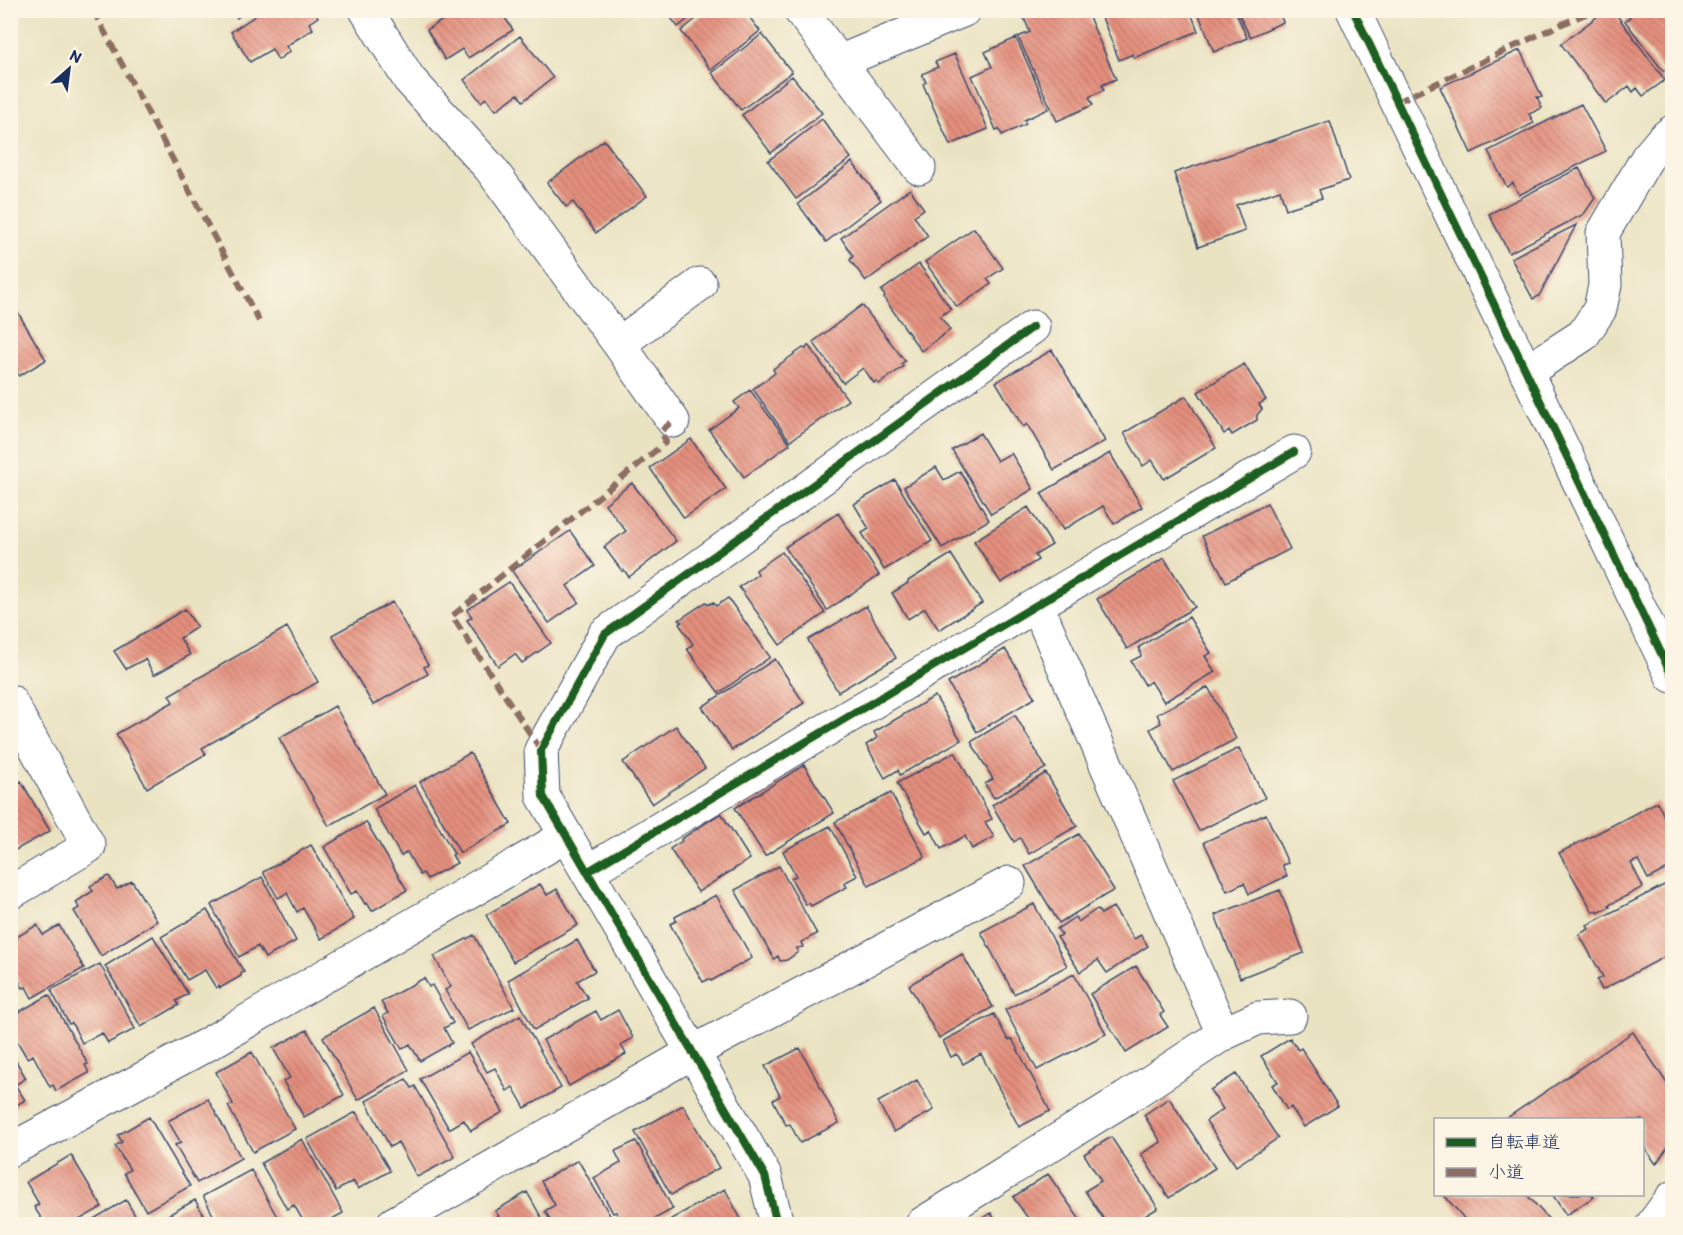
<svg xmlns="http://www.w3.org/2000/svg" width="1683" height="1235" font-family="Itim,'Klee One',sans-serif">
  <defs>
    <pattern id="building-back-hatch" width="6" height="6" patternUnits="userSpaceOnUse" patternTransform="scale(1.5)"><rect width="6" height="6" fill="#e58f7d"/><path d="M-1 5l2 2M0 0l6 6M5-1l2 2" fill="none" stroke="#b9756a"/></pattern>
  </defs>
  <rect width="100%" height="100%" fill="#fcf5e5"/>
  <filter id="ink" filterUnits="userSpaceOnUse"><feTurbulence type="fractalNoise" baseFrequency=".0167" numOctaves="2"/><feDisplacementMap in="SourceGraphic" scale="12" xChannelSelector="R" yChannelSelector="G"/><feConvolveMatrix kernelMatrix="1 2 1 2 8 2 1 2 1" color-interpolation-filters="sRGB"/></filter>
  <filter id="wash" filterUnits="userSpaceOnUse"><feTurbulence type="fractalNoise" baseFrequency=".008" numOctaves="4" result="noise"/><feDisplacementMap in="SourceGraphic" scale="24" xChannelSelector="R" yChannelSelector="G"/><feGaussianBlur stdDeviation="1.35" result="paint"/><feColorMatrix in="noise" values="0 0 0 0 0 0 0 0 0 0 0 0 0 0 0 0 0 1.4 0 .05"/><feComposite in="paint" operator="in"/></filter>
  <g filter="url(#wash)">
    <rect width="100%" height="100%" fill="#eae3c2"/>
    <g id="blocks">
      <path fill="url(#building-back-hatch)" d="M233 10H249L237 18Z
        M264 10H314L318 17 309 23 313 29 286 46 290 51 278 60 272 49 250 62 231 32Z
        M458 10H500L513 30 468 58 462 49 445 60 427 30Z
        M665 10H699L678 27Z
        M707 10H744L760 31 711 70 681 31Z
        M1042 10H1086L1116 79 1102 85 1104 90 1089 97 1093 105 1057 121 1018 37 1030 32 1024 18Z
        M1099 10H1190L1198 31 1134 58 1133 54 1119 60Z
        M1197 10H1235L1247 38 1214 52Z
        M1237 10H1278L1283 22 1250 37Z
        M1606 10H1613L1665 80 1643 96 1637 88 1633 92 1629 86 1606 104 1561 44Z
        M1625 10H1672V64L1663 71 1625 21 1630 17Z
        M762 34 792 72 741 110 712 73Z
        M520 36 553 78 523 101 518 94 496 110 486 98 481 102 464 80Z
        M1016 38 1048 109 1024 120 1026 124 1002 135 999 129 996 130 972 76 992 67 985 52Z
        M1520 50 1542 97H1537L1542 108 1529 114 1534 123 1471 153 1440 87Z
        M955 54 988 129 950 145 923 84 926 82 922 74 938 67 935 62Z
        M792 76 822 113 771 153 742 115Z
        M1581 104 1606 151 1519 195 1513 183 1507 187 1488 151Z
        M822 119 851 158 796 199 768 161Z
        M1330 121 1349 180 1319 190 1322 198 1286 209 1280 190 1236 205 1245 231 1198 247 1174 173Z
        M604 140 647 196 596 233 573 202 566 207 547 183Z
        M852 162 881 200 826 242 798 204Z
        M1579 168 1595 198 1584 214 1509 253 1489 214Z
        M910 189 924 209 914 216 928 236 866 281 850 260 853 256 841 238Z
        M1576 225 1539 296 1533 299 1511 258Z
        M974 228 1003 268 987 279 991 284 957 307 925 262Z
        M919 264 951 309 940 316 950 330 921 351 884 298 885 296 881 291Z
        M10 299 46 360 19 376 13 366 10 368Z
        M862 305 905 361 901 364 904 366 879 384 876 381 874 383 863 368 843 383 813 342Z
        M808 345 848 400 790 441 753 389 775 373 773 369 803 348 806 349Z
        M1052 350 1105 441 1054 470 1027 424 1023 427 996 382Z
        M1244 364 1266 400 1259 404 1262 409 1257 415V420L1232 435 1229 430 1224 434 1198 392Z
        M750 390 790 444 744 477 709 430 739 408 734 402Z
        M1186 396 1216 448 1164 479 1152 460 1143 466 1124 433Z
        M980 433 997 461 1011 453 1033 489 991 514 952 450Z
        M691 439 726 489 684 518 650 468Z
        M1110 453 1142 507 1114 524 1103 506 1063 530 1041 493Z
        M936 467 944 480 960 471 989 520 942 548 904 487Z
        M895 480 932 541 884 570 862 533 869 529 854 504Z
        M632 483 676 541 629 577 624 570 622 571 604 547 626 531 605 504Z
        M1267 503 1290 549 1226 582 1202 536Z
        M1028 507 1052 545 1035 555 1038 560 1001 583 974 541Z
        M838 513 879 575 827 610 785 547Z
        M570 531 595 566 567 586 579 602 549 623 512 571Z
        M782 552 825 613 780 645 739 587 758 574 756 570Z
        M951 554 982 603 939 630 925 608 908 619 892 593 908 583V581Z
        M1164 558 1195 607 1127 649 1097 599Z
        M509 582 551 643 522 663 515 654 498 666 467 620 472 617 467 610Z
        M728 598 770 657 719 693 687 649 693 644 679 624 682 622 679 620 706 602 708 605 713 602 716 606Z
        M392 602 428 665 424 667 428 674 373 705 332 635Z
        M866 606 896 658 838 692 808 640Z
        M185 609 197 627 180 638 190 655 154 675 145 659 126 669 114 651Z
        M1189 617 1211 653 1205 656 1215 672 1164 702 1151 681 1145 685 1131 661 1141 656 1139 647Z
        M287 627 318 682 202 748 206 754 147 788 116 734 173 702 169 695Z
        M1005 649 1035 698 977 732 948 683Z
        M775 659 804 703 732 750 702 707Z
        M1208 687 1236 739 1173 772 1150 729 1161 723 1157 714Z
        M935 696 961 740 900 775 898 770 885 778 866 745 877 738 874 732Z
        M335 706 385 794 329 826 279 738Z
        M1015 715 1046 768 994 798 985 784 993 779 971 742Z
        M676 726 705 768 652 804 623 762Z
        M1239 748 1265 798 1199 831 1173 781Z
        M955 752 992 819 985 822 994 837 972 849 965 836 941 849 931 830 926 833 897 783Z
        M470 753 511 824 460 853 420 782Z
        M804 765 834 813 765 856 735 808Z
        M1046 773 1077 826 1029 854 1020 838 1014 842 992 805Z
        M21 781 50 831 10 853V787Z
        M415 785 454 854 452 855 457 863 427 879 423 873 420 875 407 852 401 856 374 809Z
        M891 793 925 857 869 886 835 822Z
        M1657 802 1672 832V866L1648 879 1638 860 1631 863 1643 887 1609 905 1610 907 1598 913 1597 910 1593 912 1559 853Z
        M721 813 750 859 698 892 670 849 682 841 681 839Z
        M1266 814 1288 863 1282 865 1287 876 1249 894 1244 883 1227 891 1204 842Z
        M366 822 407 890 372 911 367 903 365 904 357 891 351 894 324 847Z
        M830 826 857 876 844 883 847 887 811 906 809 903 806 905 791 878 796 876 783 851Z
        M1079 834 1114 890 1059 923 1025 866Z
        M311 845 354 919 321 939 303 908 297 912 287 893 278 898 263 872Z
        M779 866 817 934 801 942 803 947 797 948 798 952 787 960 780 961 778 956 774 959 735 890Z
        M109 876 117 889 132 881 157 921 101 956 74 911 79 908 76 902 93 891 90 886Z
        M262 877 296 941 265 958 258 946 239 957 211 905Z
        M1672 881V953L1602 990 1597 980 1603 977 1579 934 1589 929 1587 925Z
        M540 884 547 895 557 889 578 925 513 962 486 915Z
        M1280 890 1304 953 1240 978 1215 915Z
        M716 895 752 958 711 981 709 979 703 982 670 924 676 921 675 917Z
        M1034 904 1067 966 1014 994 981 932Z
        M1113 907 1134 939 1141 935 1148 946 1107 973 1098 960 1080 972 1057 937 1062 935 1057 929 1075 917 1078 922 1097 909 1101 914Z
        M207 910 244 972 241 973V976L220 988 219 986 216 988 205 970 187 980 161 937Z
        M37 925 43 935 59 925 84 968 32 998 26 987 23 988 10 967V941Z
        M474 935 514 1008 468 1030 445 990 451 987 434 956Z
        M153 936 188 994 176 1001 179 1005 141 1027 105 966Z
        M577 940 595 971 577 981 588 998 534 1030 508 980Z
        M962 954 993 1007 939 1038 909 985Z
        M100 964 135 1029 108 1043 102 1033 82 1043 72 1023 69 1024 51 990Z
        M1136 966 1164 1012 1160 1015 1168 1027 1126 1053 1090 994Z
        M1074 974 1106 1034 1037 1070 1005 1010Z
        M424 978 429 987 432 985 453 1023 444 1028 452 1043 420 1061 410 1044 402 1049 383 1016 388 1013 381 1002Z
        M49 995 88 1064 85 1065 89 1073 56 1091 53 1085 50 1087 33 1055 27 1058 10 1029V1017Z
        M374 1008 409 1070 358 1100 323 1037Z
        M618 1010 633 1038 621 1045 626 1054 569 1086 543 1040 596 1011 601 1020Z
        M994 1014 1008 1040 1012 1039 1050 1111 1019 1127 981 1054 963 1064 957 1054 951 1057 943 1041Z
        M520 1015 561 1088 525 1108 513 1087 507 1091 495 1068 487 1072 471 1044Z
        M307 1030 344 1095 304 1117 283 1081 290 1078 273 1048Z
        M1633 1032 1672 1091V1141L1656 1164 1642 1144V1120H1504Z
        M1290 1038 1298 1050 1301 1048 1338 1106 1304 1127 1291 1107 1287 1110 1272 1085 1278 1082 1261 1056Z
        M800 1048 839 1123 800 1143 790 1124 786 1125 773 1100 780 1096 765 1066Z
        M10 1051 26 1078 15 1085 25 1100 10 1109Z
        M252 1052 295 1129 253 1152 228 1106 233 1104 216 1072Z
        M468 1052 503 1112 471 1131 464 1120 449 1129 420 1079Z
        M1236 1074 1278 1138 1236 1166 1206 1121 1223 1109 1210 1090Z
        M406 1079 412 1088 415 1086 455 1157 417 1177 398 1142 390 1147 366 1101Z
        M917 1080 934 1110 894 1132 878 1102Z
        M1169 1098 1215 1168 1169 1198 1141 1154 1161 1142 1144 1115Z
        M208 1099 241 1158 197 1183 175 1145 181 1143 168 1121Z
        M683 1105 719 1168 671 1195 635 1132Z
        M356 1112 390 1171 358 1189 353 1181 336 1191 307 1139Z
        M149 1117 190 1186 146 1211 124 1173 130 1170 115 1146 122 1142 118 1135Z
        M1111 1137 1158 1208 1132 1224H1107L1085 1191 1101 1181 1084 1154Z
        M302 1139 343 1213 323 1224H305L294 1205 287 1209 261 1163Z
        M636 1141 673 1209 645 1224H623L616 1212 613 1213 594 1178 621 1163 615 1151Z
        M71 1155 102 1207 72 1224H45L34 1207 39 1204 26 1182Z
        M578 1160 615 1224H553L545 1211 555 1205 541 1181Z
        M251 1170 281 1224H218L203 1196Z
        M1048 1174 1083 1224H1032L1013 1197Z
        M725 1189 742 1221 735 1224H674L671 1219Z
        M527 1192 545 1224H490L489 1222 499 1216 495 1211Z
        M1443 1194H1526L1553 1224H1469Z
        M1552 1194H1592L1594 1197 1566 1215Z
        M126 1200 140 1224H85Z
        M195 1200 209 1224H152Z
        M991 1213 998 1224H973Z"/>
    </g>
  </g>
  <g filter="url(#ink)">
    <use href="#blocks" fill-opacity="0" stroke="#3a4a6d" stroke-width="1.5"/>
    <g fill="none" stroke-linecap="round" stroke-linejoin="round">
      <g stroke="#3a4a6d" stroke-width="35">
        <path id="minor" d="M366 10 409 79 490 168 619 344 673 421
          M800 10 919 168
          M1353 10 1672 676
          M839 62 964 10
          M619 344 700 284
          M1526 372 1583 335 1600 309 1605 285 1603 233 1647 158 1663 139 1672 132
          M1037 605 1223 1034
          M10 701 89 846 10 893
          M587 872 1294 452
          M10 1150 206 1045 566 836
          M393 1224 693 1052 1009 883
          M777 1224 765 1176 543 796 541 750 605 634 1033 327
          M922 1224 1126 1098 1223 1034 1258 1018 1290 1016
          M1653 1224 1672 1198"/>
      </g>
      <use href="#minor" stroke="#fff" stroke-width="33"/>
      <path stroke="#8d6e63" stroke-width="6" stroke-dasharray="12 6" stroke-linecap="butt" d="M93 10 259 321
        M1397 102 1553 28 1595 10
        M541 750 452 616 666 442 661 431 673 421"/>
      <g stroke="#fcf5e5" stroke-width="11">
        <path id="cycleway" d="M1353 10 1672 676
          M587 872 1294 452
          M777 1224 765 1176 543 796 541 750 605 634 1033 327"/>
      </g>
      <use href="#cycleway" stroke="#1b5e20" stroke-width="8"/>
    </g>
  </g>
  <rect width="1683" height="1235" fill="none" stroke="#fcf5e5" stroke-width="36"/>
  <rect x="1434" y="1118" width="210" height="78" fill="#fcf5e5" stroke="#a2a6af" stroke-width="1.5"/>
  <rect x="1446" y="1138" width="30" height="9" fill="#1b5e20" stroke="#a2a6af" stroke-width="1.5"/>
  <text x="1488" y="1148" font-size="18" fill="#1b2f5e">自転車道</text>
  <rect x="1446" y="1168" width="30" height="9" fill="#8d6e63" stroke="#a2a6af" stroke-width="1.5"/>
  <text x="1488" y="1178" font-size="18" fill="#1b2f5e">小道</text>
  <g transform="translate(69 69) rotate(28)" stroke="#fcf5e5" stroke-width="4.5" paint-order="stroke">
  <path d="M0-4.5L10 22L0 15L-10 22Z" fill="#1b2f5e"/>
  <text y="-9" font-size="16" font-weight="bold" text-anchor="middle" fill="#1b2f5e">N</text>
  </g>
</svg>
